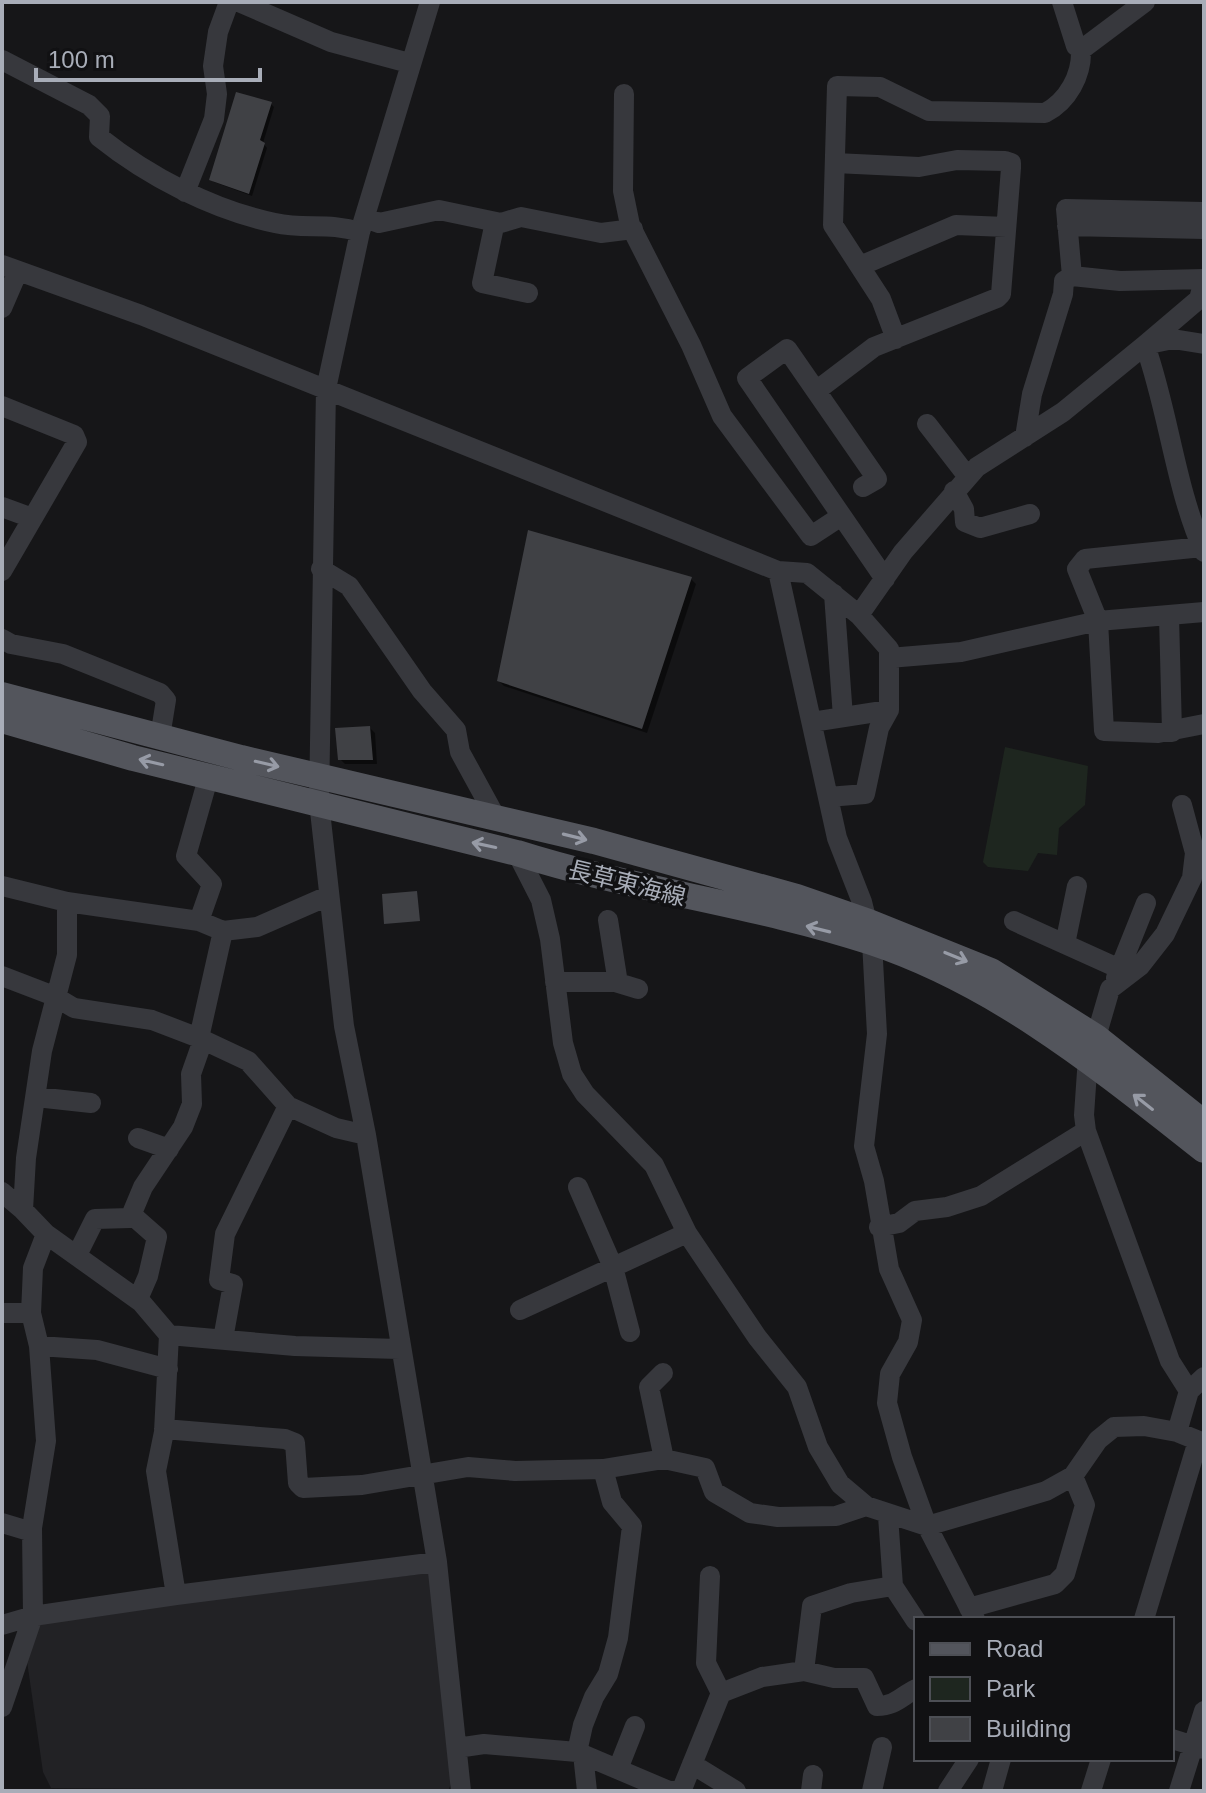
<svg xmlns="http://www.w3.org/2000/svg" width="1206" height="1793" font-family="Arial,'Noto Sans JP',sans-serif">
  <rect width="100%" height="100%" fill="#161618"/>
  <path fill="#222225" d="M430 1573 454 1777 448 1791 51 1788 43 1772 27 1661 41 1619Z"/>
  <path fill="#1e261f" d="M1005 747 1088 766 1085 805 1059 828 1057 855 1038 853 1028 871 988 867 983 862Z"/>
  <path fill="#0007" d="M271 104 274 107 263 143 267 148 252 196 214 182 211 179Z
    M691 579 696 584 647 733 504 686 499 681Z
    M370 728 375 733 377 764H345L340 759Z"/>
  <path fill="#404145" d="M236 92 272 102 260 140 265 143 249 194 209 180Z
    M528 530 692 577 642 729 497 681Z
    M370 726 373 760H338L335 728Z
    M417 891 420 921 384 924 382 894Z"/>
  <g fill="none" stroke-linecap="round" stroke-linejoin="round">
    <path stroke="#37383d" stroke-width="20" d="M239 2 331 42 409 63
      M430 2 360 232 326 389 319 802 344 1026 366 1135 437 1562 461 1791
      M1081 50 1145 2
      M2 60 89 105 100 116 99 137C149 177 213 210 275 223 305 230 328 222 360 232
      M624 94 623 191 630 225 691 345 722 416 811 536 840 517
      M185 192 214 119 217 94 213 66 218 32 229 2
      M365 218 379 223 439 210 501 223 521 217 601 233 633 229
      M495 222 482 283 528 293
      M1067 226 1204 229
      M2 265 141 315 778 571 807 573 859 615 889 649V710L879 728 865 794 828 797
      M860 266 956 225 1006 227
      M1072 276 1120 281 1204 279
      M2 308 18 271
      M896 339 881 299 833 225 837 86 880 87 929 111 1045 113C1068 101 1082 75 1081 50L1076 46 1062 2
      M1149 344 1173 339 1204 344
      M1145 345C1169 413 1175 487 1204 552
      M816 391 874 347 997 298 1001 294 1011 168V163L1005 161 957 160 919 167 835 163
      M2 406 74 435 77 442 2 571
      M927 424 968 477
      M1025 437 1032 394 1063 294 1064 281 1072 276 1066 209 1204 212
      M863 487 877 479 787 349 747 378 885 579
      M954 491 964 509 965 522 980 528 1030 514
      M2 507 32 518
      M1202 547 1085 559 1077 569 1098 621 1104 731 1158 733 1204 724
      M321 569 349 586 422 691 456 730 460 752 495 816
      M778 571 837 838 862 902 872 942 877 1034 864 1146 874 1181 889 1269 912 1320 908 1342 890 1374 887 1403 902 1457 927 1526 975 1619
      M834 594 843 717
      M859 615 903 552 977 467 1063 412 1145 345 1199 299 1204 281
      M1169 616 1172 732
      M2 639 11 644 63 654 160 693 166 700 160 737
      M889 658 961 652 1098 621 1204 612
      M812 722 889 710
      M517 853 541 900 550 939 563 1043 572 1074 585 1094 654 1165 687 1233 757 1337 797 1387 818 1447 840 1484 866 1506 927 1526 1046 1491 1073 1476 1098 1440 1114 1427 1144 1426 1177 1432 1204 1443
      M2 886 67 902 199 921 223 931 257 927 328 896
      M67 902V955L42 1051 26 1158 23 1210 46 1234 141 1302 169 1335 295 1346 399 1349
      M608 920 617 977 615 982
      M199 921 212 884 186 856 209 775
      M1014 921 1120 969
      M1065 944 1077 886
      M2 976 54 996 74 1008 152 1020 199 1038 248 1061 288 1106 336 1128 366 1135
      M1116 978 1146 903
      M555 982H615L638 989
      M1096 1037 1110 989 1140 966 1165 934 1192 878 1195 853 1182 805
      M199 1038 223 931
      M1088 1057 1084 1115 1086 1131 1170 1361 1189 1391
      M36 1097 91 1103
      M138 1138 169 1149
      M578 1187 613 1267 630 1332
      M2 1192 23 1210
      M132 1215 157 1237 148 1276 138 1299
      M879 1227 899 1223 915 1211 947 1207 981 1196 1086 1131
      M77 1255 95 1219 130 1218 143 1187 183 1127 192 1104 191 1074 203 1040
      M520 1310 687 1233
      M2 1313H31
      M169 1335 164 1432 156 1471 176 1595
      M223 1339 233 1284 219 1280 225 1234 288 1106
      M39 1346 97 1350 168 1369
      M663 1373 649 1387 664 1459
      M164 1429 285 1439 295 1443 298 1483 303 1488 362 1485 468 1467 515 1471 603 1469 664 1459 705 1468 714 1492 750 1513 778 1517 836 1516 866 1506
      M1177 1432 1189 1391 1204 1377
      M2 1523 32 1532
      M710 1576 706 1663 721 1693
      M893 1586 916 1621
      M969 1608 1055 1584 1065 1574 1085 1505 1073 1476
      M1144 1619 1198 1441
      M2 1625 33 1616 176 1595 437 1562
      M804 1671 834 1678H864L877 1706C896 1706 901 1696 916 1689
      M2 1707 33 1616 32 1528 46 1441 39 1346 31 1313 33 1268 46 1234
      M1172 1739 1204 1749
      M457 1748 484 1744 577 1752 669 1791
      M577 1752 583 1725 594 1697 608 1674 618 1638 632 1526 612 1502 603 1469
      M583 1754 587 1791
      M692 1764 736 1791
      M618 1769 635 1726
      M673 1791 682 1789 721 1693 762 1677 804 1671 812 1606 851 1593 893 1586 888 1516
      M811 1791 813 1775
      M872 1791 882 1747
      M948 1791 969 1759
      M992 1791 1001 1759
      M1091 1791 1101 1759
      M1179 1791 1204 1711"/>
    <path stroke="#53555c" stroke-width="26" d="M2 695 241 758 594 841 797 897 869 922 991 971 1096 1037 1204 1123
      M2 720 133 758 517 853C633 890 755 904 871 942 998 984 1101 1069 1204 1150"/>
  </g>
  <defs><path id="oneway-shaft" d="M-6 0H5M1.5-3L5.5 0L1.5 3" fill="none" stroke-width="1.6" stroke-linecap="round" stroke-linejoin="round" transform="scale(2)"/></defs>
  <g stroke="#979ba6">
    <use href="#oneway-shaft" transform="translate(151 762) rotate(-167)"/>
    <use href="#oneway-shaft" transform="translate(267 764) rotate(13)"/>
    <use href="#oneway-shaft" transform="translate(575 837) rotate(14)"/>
    <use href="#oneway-shaft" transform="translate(484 845) rotate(-168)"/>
    <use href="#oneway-shaft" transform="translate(818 929) rotate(-166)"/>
    <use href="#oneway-shaft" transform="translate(956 957) rotate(22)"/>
    <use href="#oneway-shaft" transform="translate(1143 1102) rotate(-142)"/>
  </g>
  <g text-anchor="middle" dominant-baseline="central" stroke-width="7" stroke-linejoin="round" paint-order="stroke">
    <g font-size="24" fill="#a8adb8" stroke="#111113">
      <text transform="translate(627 883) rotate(14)">長草東海線</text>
    </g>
  </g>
  <rect width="1206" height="1793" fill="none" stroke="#a8adb8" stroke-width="8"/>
  <rect x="914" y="1617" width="260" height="144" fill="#111113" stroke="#4d4f55" stroke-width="2"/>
  <rect x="930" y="1643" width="40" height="12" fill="#53555c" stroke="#4d4f55" stroke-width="2"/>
  <text x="986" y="1657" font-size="24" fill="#a8adb8">Road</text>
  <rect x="930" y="1677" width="40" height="24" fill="#1e261f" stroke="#4d4f55" stroke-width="2"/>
  <text x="986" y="1697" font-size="24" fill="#a8adb8">Park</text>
  <rect x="930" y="1717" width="40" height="24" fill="#404145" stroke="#4d4f55" stroke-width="2"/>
  <text x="986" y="1737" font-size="24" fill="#a8adb8">Building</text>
  <path d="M36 68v12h224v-12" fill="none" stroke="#a8adb8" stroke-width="4"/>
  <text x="48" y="68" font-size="24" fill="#a8adb8" stroke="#111113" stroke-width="6" paint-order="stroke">100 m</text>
</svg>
